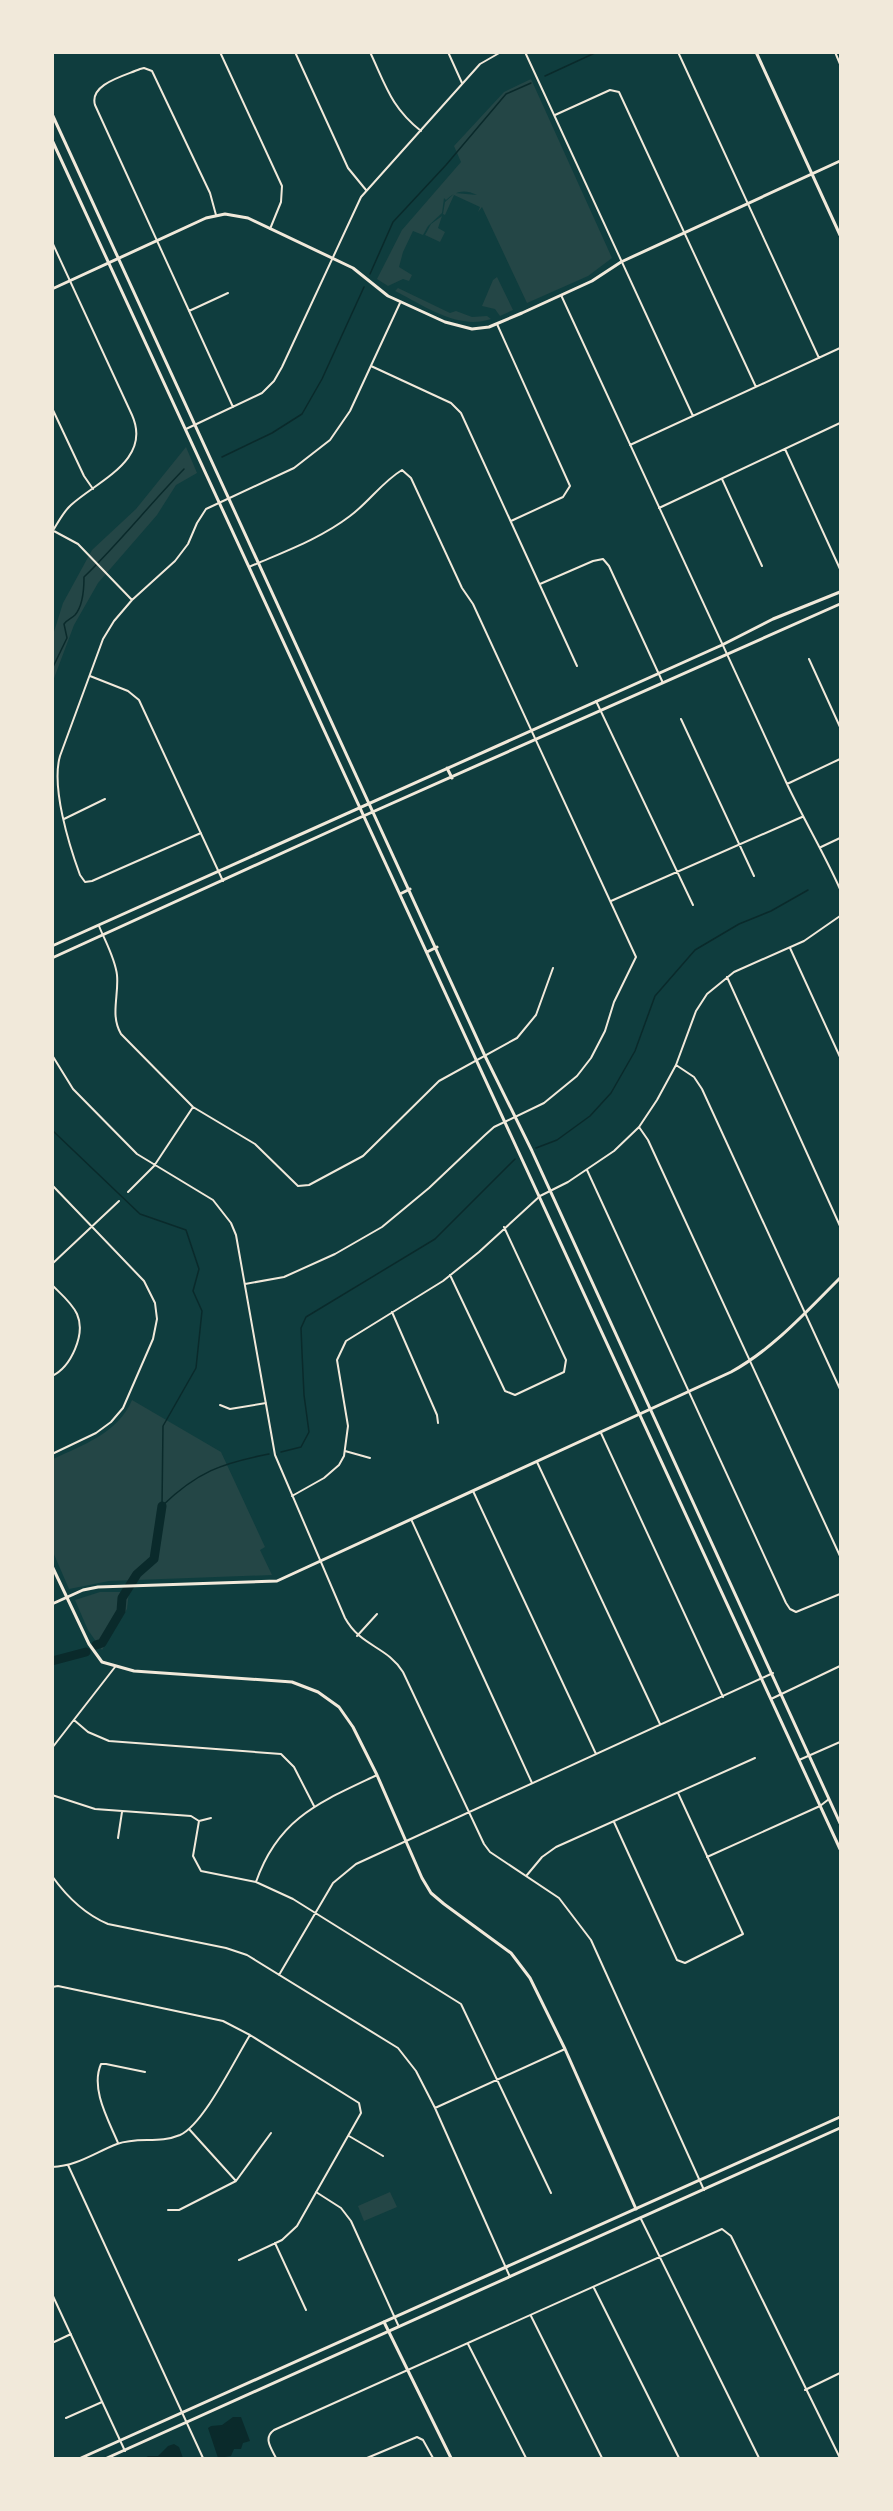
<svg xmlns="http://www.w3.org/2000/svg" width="893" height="2511" font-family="'Work Sans',sans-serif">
  <rect width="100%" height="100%" fill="#0f3d3e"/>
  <path fill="#244646" d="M531 79 612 258 588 276 527 303 482 207 478 212 480 207 454 195 445 215 443 214 445 202 455 193 477 195C464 189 456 191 446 200L444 198 442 213 428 226 423 235 413 231 403 252 399 267 412 275 409 281 403 279 388 286 377 279 402 230 461 162 454 146 504 92Z
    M442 216 438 228 445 232 440 242 425 235 431 224Z
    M497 277 513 310 500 316 495 309 482 306 493 280Z
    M398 288 450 313 456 311 472 317 487 316 491 319C459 330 426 307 399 293L395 291Z
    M186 447 197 473 176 485 157 515 98 583 74 625 53 681V635L63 603 92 550 136 509Z
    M132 1400 221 1452 265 1547 260 1550 272 1575 109 1581 69 1589 53 1552V1459C83 1445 118 1433 132 1400Z
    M100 1592H129L127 1609 102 1650 88 1630 75 1600Z
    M390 2192 397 2207 364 2221 358 2206Z"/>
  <path fill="#0a2a2b" d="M233 2417H241L250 2441 243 2443 241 2449H234L231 2456 218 2458 208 2428 211 2426 222 2425Z
    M174 2444 179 2447 183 2458H145L148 2456H158L168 2446Z"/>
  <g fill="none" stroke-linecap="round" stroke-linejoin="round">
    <path stroke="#0a2a2b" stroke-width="1.5" d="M545 76 597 52
      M370 274 393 222 446 165 506 94 531 83
      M222 457 272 433 302 414 322 379 364 287
      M52 669 67 638 64 624C68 619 71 619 75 615 83 606 84 589 84 577 119 543 150 504 184 469
      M52 1130 140 1214 186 1230 199 1269 193 1291 202 1311 196 1368 163 1426 162 1506
      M536 1148 557 1140 590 1116 611 1093 635 1051 655 996 695 950 739 924 771 911 808 890
      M281 1452 301 1447 309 1432 304 1395 302 1352 301 1328 306 1317 435 1239 515 1159
      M162 1506C197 1472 222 1463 269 1454"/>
    <path stroke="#0a2a2b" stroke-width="9" d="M96 1645 102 1643 121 1611 122 1598 137 1574 154 1559 162 1506
      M52 1661 86 1652"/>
    <path stroke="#f1e9da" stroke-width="2" d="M220 52 282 186 281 202 270 229
      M295 52 348 168 366 190
      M370 52C386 86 391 107 421 131
      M448 52 462 83
      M525 52 693 416
      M678 52 819 358
      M835 52 840 64
      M555 115 610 90 619 92 756 387
      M216 215 210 193 152 71 144 68 140 69C124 76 89 84 95 105L233 407
      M52 242 132 415C152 460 99 480 71 505 63 512 58 523 52 532
      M561 295 787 784C804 820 824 853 840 889
      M189 311 228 293
      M497 324 570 486 563 497 511 521
      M371 366 451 403 461 413 577 666
      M52 408 84 476 93 489
      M186 429 262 393 274 381 282 367 361 197 480 64 501 52
      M630 445 840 348
      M785 449 840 569
      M722 479 762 566
      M659 508 840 423
      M52 530 78 544 132 600
      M540 584 593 561 603 559 609 566 663 683
      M809 659 840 727
      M90 676 128 691 139 700 223 881
      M596 701 693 905
      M681 719 754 876
      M787 784 840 759
      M64 819 105 799
      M201 833 92 881 85 882 80 875C69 845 51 787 60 756L103 639 114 621 132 600 175 561 188 544 197 523 206 509 294 468 330 440 350 411 400 303
      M821 847 840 838
      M611 901 802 817
      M99 926C105 941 115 958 117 975 119 996 110 1015 121 1034L193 1107 255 1144 298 1186 309 1185 363 1156 439 1081 517 1038 536 1015 553 968
      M790 948 840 1057
      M727 977 840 1226
      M52 1055 73 1089 137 1154 213 1200 231 1223 236 1235 275 1455 345 1618C361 1647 387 1646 403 1672L484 1844 490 1852 559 1898 591 1940 704 2190
      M676 1065 694 1077 702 1089 840 1389
      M639 1127 648 1140 840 1556
      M587 1170 786 1603 790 1609 796 1612 840 1594
      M52 1185 144 1281 155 1303 157 1319 153 1339 123 1408 111 1422 96 1433 52 1454
      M128 1192 154 1166 193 1107
      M52 1264 119 1201
      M450 1275 505 1391 515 1395 564 1372 566 1360 504 1227
      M245 1284 284 1277 335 1254 382 1227 429 1188 485 1135 494 1127 544 1103 577 1076 591 1058 605 1031 614 1002 636 957 473 604 462 588 411 478 402 470C382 482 369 502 350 516 320 539 283 552 249 567
      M52 1285C61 1294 72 1303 77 1314 86 1334 71 1367 52 1376
      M392 1312 437 1415 438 1423
      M220 1405 230 1409 266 1403
      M601 1433 723 1697
      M345 1451 370 1458
      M537 1462 660 1724
      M473 1491 596 1754
      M292 1496 324 1478 339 1465 344 1456 348 1426 337 1360 346 1341 443 1281 479 1252 540 1196 568 1182 614 1151 639 1127 657 1100 676 1065 696 1011 707 994 734 972 804 941 840 916
      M411 1519 532 1783
      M357 1636 377 1614
      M771 1699 840 1666
      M74 1720 88 1732 109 1741 281 1754 294 1767 314 1806
      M52 1748 115 1667
      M799 1760 840 1742
      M52 1795 95 1809 191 1816 199 1821 211 1818
      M199 1821 193 1856 201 1871 256 1882 293 1899 461 2004 551 2193
      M614 1822 677 1960 685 1963 743 1934 678 1793
      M118 1838 122 1812
      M707 1857 820 1806 829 1799
      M527 1875 542 1857 556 1847 755 1758
      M52 1876C67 1897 84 1914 108 1924L226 1948 247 1955 398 2048 416 2071 435 2108 510 2277
      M256 1882C278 1818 320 1802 377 1775
      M279 1975 333 1883 356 1864 773 1673
      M52 1987 58 1986 223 2021 250 2035 359 2103 361 2113 297 2226 282 2240 239 2260
      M435 2108 565 2049
      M189 2129 236 2181
      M349 2136 383 2156
      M118 2143C109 2121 90 2089 101 2064H106L145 2072
      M68 2165 203 2458
      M52 2167C77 2166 94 2153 117 2144 137 2136 159 2144 180 2135 204 2124 235 2059 250 2035
      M316 2192 341 2208 351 2221 399 2327
      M168 2210H179L236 2181 271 2133
      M641 2219 759 2458
      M275 2243 306 2310
      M594 2288 679 2458
      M52 2294 125 2451
      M531 2316 602 2458
      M52 2343 71 2334
      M468 2344 526 2458
      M805 2390 840 2373
      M66 2418 102 2402
      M276 2458C271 2448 263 2438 274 2430L722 2229 731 2236 840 2458
      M367 2458 417 2437 423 2440 433 2458"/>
    <path stroke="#f1e9da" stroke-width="3" d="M756 52 840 235
      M52 289 206 218 225 214 248 218 353 268 388 296 445 322 472 329 489 327 522 313 592 281 621 262 840 161
      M52 1566 89 1644 102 1662 134 1671 292 1682 318 1692 339 1707 353 1727 377 1775 422 1878 431 1893 444 1904 511 1953 530 1978 565 2049 636 2209
      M52 1604 83 1590 98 1587 277 1581 731 1372C773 1349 807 1311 840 1278
      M384 2322 451 2458"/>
    <path stroke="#f1e9da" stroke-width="3" d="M52 114 485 1056 532 1151 840 1823
      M52 140 840 1849
      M447 768 452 778
      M400 894 410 889
      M52 946 722 645 773 619 840 592
      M427 952 437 947
      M52 958 359 818 840 604"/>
    <path stroke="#f1e9da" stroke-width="3" d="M81 2458 840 2117
      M107 2458 840 2128"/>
  </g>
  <rect width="893" height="2511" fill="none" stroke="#f1e9da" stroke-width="108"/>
</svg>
